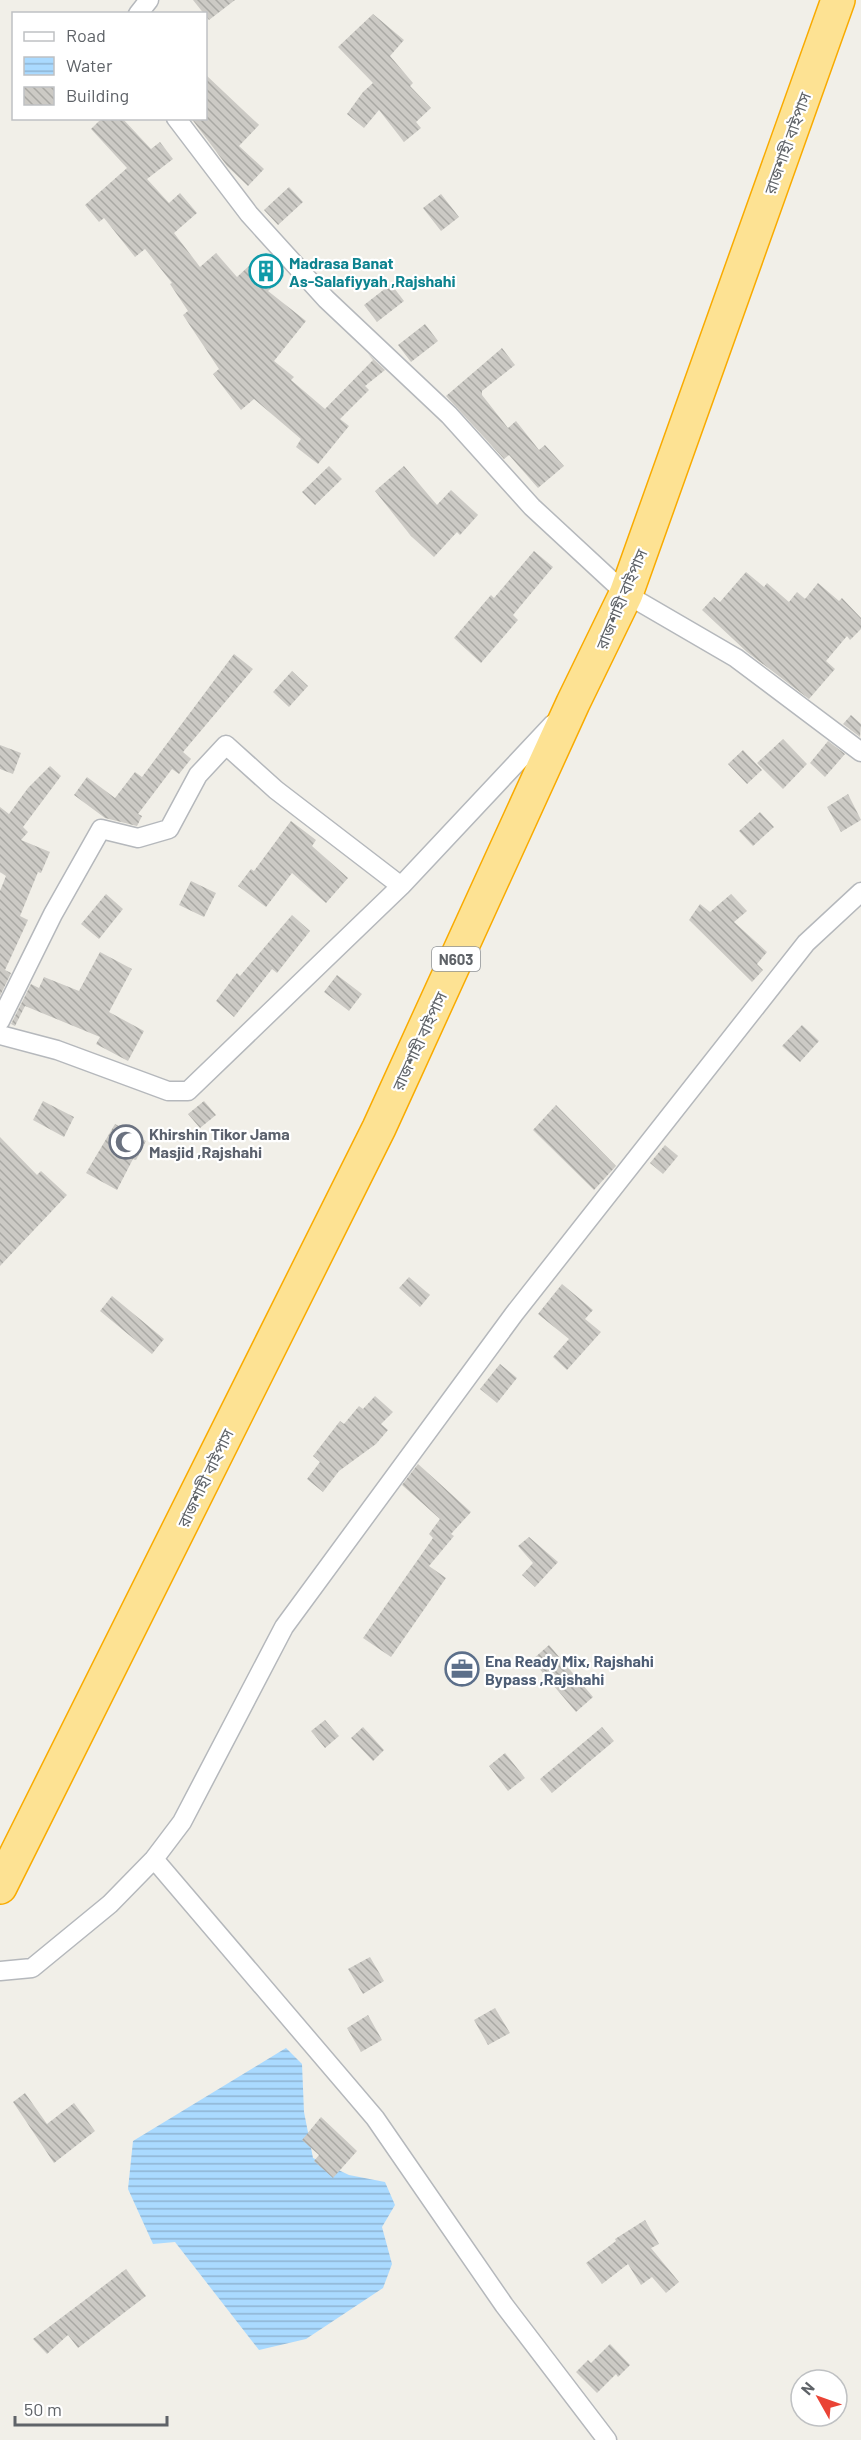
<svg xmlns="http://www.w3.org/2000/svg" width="861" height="2440" font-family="Barlow,'Noto Sans Bengali',sans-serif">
  <defs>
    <pattern id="water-rules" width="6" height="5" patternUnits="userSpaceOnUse" patternTransform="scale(1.5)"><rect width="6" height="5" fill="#aadaff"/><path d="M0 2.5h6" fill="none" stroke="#8eb4d2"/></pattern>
    <pattern id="building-back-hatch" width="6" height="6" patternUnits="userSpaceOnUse" patternTransform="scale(1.5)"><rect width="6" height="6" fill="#cccac5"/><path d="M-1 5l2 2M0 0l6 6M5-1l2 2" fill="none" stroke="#a9a8a4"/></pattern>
  </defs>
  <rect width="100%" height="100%" fill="#f1efe8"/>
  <path fill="url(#water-rules)" d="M286 2048 302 2064 304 2112 313 2158 349 2175 385 2182 395 2205 382 2227 392 2264 383 2288 306 2339 259 2350 175 2242 153 2244 128 2189 133 2141Z"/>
  <path fill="url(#building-back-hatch)" d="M193 0H235L209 20Z
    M373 14 404 40 390 56 413 83 410 86 431 108 416 122 421 128 404 142 379 110 364 128 347 114 363 92 373 83 338 47Z
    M206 75 259 125 239 146 264 169 248 186 227 166 191 118H206Z
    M102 118H122L151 149 160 142 173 159 147 179 169 203 180 193 197 213 174 233 200 267 216 253 237 277 262 254 284 276 268 291 306 321 274 361 294 377 291 380 325 409 373 360 368 354 385 370 365 386 369 390 340 419 349 426 318 464 296 447 301 439 254 399 241 410 213 374 219 369 183 315 188 311 170 284 172 283 145 249 135 257 104 218 99 222 85 205 127 168 91 129Z
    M289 187 303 202 278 225 264 210Z
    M441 194 459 217 441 231 423 208Z
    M391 284 404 301 377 322 364 305Z
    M425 324 438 341 411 362 398 345Z
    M502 348 515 365 482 391V395L508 428 516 421 539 450 545 445 564 466 538 488 509 455 504 459 446 396Z
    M329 466 342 479 315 505 302 492Z
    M404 466 437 505 451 490 478 515 460 535 457 532 434 557 411 536 375 491Z
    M534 551 553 567 513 615 518 620 481 663 454 638 491 595 494 598Z
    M746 572 764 587 767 583 789 602 797 592 805 599 818 583 839 601 842 598 861 618V629L850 640 847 636 826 661 835 669 809 699 747 652 702 610 714 597 720 602Z
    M234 654 253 669 183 752 191 759 179 774 172 769 138 814 142 816 137 826 105 818 74 795 87 777 115 798 135 772 142 777Z
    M292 671 308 686 289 707 273 692Z
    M851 715 861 724 860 737 843 724Z
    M783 739 807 764 783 789 757 763Z
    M828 741 845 754 825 777 810 763Z
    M0 745 21 753 13 774 0 769Z
    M743 750 762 770 747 784 728 764Z
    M50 766 61 776 23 827 28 832 21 840 50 852 41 873 38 872 20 916 28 920 5 970 11 973 0 996V891L6 876 0 872V807L9 814 28 788Z
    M848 794 861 820 841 832 827 807Z
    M760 812 774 827 753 846 739 831Z
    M291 821 316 840 312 846 348 878 326 903 292 873 266 907 238 886 251 869 254 871Z
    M191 881 216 893 204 917 179 905Z
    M106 894 123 909 99 939 81 924Z
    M731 894 747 911 734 922 767 952 757 964 763 970 752 982 689 920 700 904 710 912Z
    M292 915 310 931 277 973 272 969 234 1017 216 1001 237 973 240 976Z
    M100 952 132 969 109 1012 144 1031 128 1061 96 1044 100 1037 25 1006 15 1026 11 1024 31 984 39 988 44 977 79 991Z
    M337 975 362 994 349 1011 324 992Z
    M802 1025 819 1041 800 1062 782 1046Z
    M43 1101 74 1117 64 1137 33 1120Z
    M204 1101 216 1115 200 1128 188 1114Z
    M556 1105 616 1166 594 1190 533 1130Z
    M115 1124 146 1141 136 1160 133 1159 117 1190 86 1173Z
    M0 1137 37 1175 41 1171 67 1195 0 1266Z
    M665 1145 678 1156 663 1174 650 1163Z
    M409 1277 430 1295 420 1307 399 1288Z
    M562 1284 593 1310 585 1319 601 1332 567 1370 553 1357 569 1339 538 1314Z
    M112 1296 164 1339 152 1354 100 1311Z
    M500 1364 517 1378 497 1403 480 1389Z
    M375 1396 393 1412 381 1424 388 1430 376 1444 339 1471 323 1492 307 1479 320 1462 313 1456 340 1421 344 1424 359 1406 363 1409Z
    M418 1464 471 1512 451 1534 454 1536 429 1566 446 1578 391 1657 363 1638 433 1538 429 1534 440 1519 402 1485Z
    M529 1537 558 1562 535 1587 522 1575 533 1563 518 1546Z
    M549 1645 593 1697 576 1712 532 1660Z
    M325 1720 339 1736 325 1748 311 1731Z
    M363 1727 384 1750 373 1761 351 1738Z
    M602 1727 614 1741 552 1793 540 1779Z
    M505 1753 525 1778 508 1791 489 1766Z
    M370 1957 384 1981 363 1994 348 1969Z
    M495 2008 510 2033 488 2045 474 2020Z
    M368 2015 382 2040 361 2052 347 2028Z
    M25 2093 47 2124 74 2103 95 2131 54 2163 13 2102Z
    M321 2117 357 2151 333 2178 314 2161 319 2155 302 2140Z
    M645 2220 659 2244 651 2248 679 2282 666 2293 652 2277 641 2285 628 2264 602 2284 586 2263 616 2241 615 2239Z
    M126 2269 146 2296 78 2348 68 2335 47 2354 33 2339Z
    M610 2344 630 2365 618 2377 616 2374 597 2393 576 2372 588 2360 591 2363Z"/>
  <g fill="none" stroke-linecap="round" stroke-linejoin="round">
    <g stroke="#b5b8bc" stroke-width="21">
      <path id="street" d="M138 14 149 0
        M176 118 249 214 326 299 449 415 532 507 626 594 736 658 861 752
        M0 1021 53 914 101 829 138 838 169 829 198 775 226 745 276 790 401 886
        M0 1035 57 1050 168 1091H188L401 886 553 724
        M154 1859 375 2118 504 2305 607 2440
        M0 1971 32 1968 110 1904 154 1859 182 1822 284 1627 514 1314 806 943 861 892"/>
    </g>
    <g stroke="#f9ab00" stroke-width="36">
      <path id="highway" d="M0 1887 379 1128 573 703 626 594 838 0"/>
    </g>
    <use href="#street" stroke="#fff" stroke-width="18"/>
    <use href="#highway" stroke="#fde293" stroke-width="33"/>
  </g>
  <defs>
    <g id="building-ring" transform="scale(1.725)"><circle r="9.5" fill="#fff" stroke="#0f9aa8" stroke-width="1.5"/><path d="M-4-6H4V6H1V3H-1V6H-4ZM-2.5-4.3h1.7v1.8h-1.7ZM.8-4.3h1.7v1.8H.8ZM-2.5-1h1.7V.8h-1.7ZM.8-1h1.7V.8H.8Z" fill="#0f9aa8"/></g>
    <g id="mosque-ring" transform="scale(1.725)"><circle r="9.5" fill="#fff" stroke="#6b7280" stroke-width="1.5"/><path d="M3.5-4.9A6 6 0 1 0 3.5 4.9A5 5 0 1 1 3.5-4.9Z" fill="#6b7280"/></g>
    <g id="office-ring" transform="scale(1.725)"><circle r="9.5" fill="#fff" stroke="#5c6f8a" stroke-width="1.5"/><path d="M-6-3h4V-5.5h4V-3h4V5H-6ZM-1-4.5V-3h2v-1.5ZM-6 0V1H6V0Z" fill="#5c6f8a"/></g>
  </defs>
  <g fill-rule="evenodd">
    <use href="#building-ring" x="266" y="271"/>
    <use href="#mosque-ring" x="126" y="1142"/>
    <use href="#office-ring" x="462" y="1669"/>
  </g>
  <g text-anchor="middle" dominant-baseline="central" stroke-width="4.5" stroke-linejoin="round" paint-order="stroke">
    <rect fill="#fff" stroke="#8f9295" stroke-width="1.5" x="432" y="947" width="48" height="24" rx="4.5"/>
    <g font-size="15" font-weight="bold" fill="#5f6368">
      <text x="456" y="959">N603</text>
    </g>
    <g font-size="16" fill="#5f6368" stroke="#fff">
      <text transform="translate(787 143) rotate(-70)">রাজশাহী বাইপাস</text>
      <text transform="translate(621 599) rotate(-67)">রাজশাহী বাইপাস</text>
      <text transform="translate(419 1041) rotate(-65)">রাজশাহী বাইপাস</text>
      <text transform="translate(205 1478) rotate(-64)">রাজশাহী বাইপাস</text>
    </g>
    <g font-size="16" font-weight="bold" fill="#0d838f" stroke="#fff" text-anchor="start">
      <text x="289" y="262">Madrasa Banat<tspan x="289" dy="18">As-Salafiyyah ,Rajshahi</tspan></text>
    </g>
    <g font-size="16" font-weight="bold" fill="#5b616d" stroke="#fff" text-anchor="start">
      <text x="149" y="1133">Khirshin Tikor Jama<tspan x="149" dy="18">Masjid ,Rajshahi</tspan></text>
    </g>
    <g font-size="16" font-weight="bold" fill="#4e5e75" stroke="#fff" text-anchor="start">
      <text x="485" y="1660">Ena Ready Mix, Rajshahi<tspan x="485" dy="18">Bypass ,Rajshahi</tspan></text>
    </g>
  </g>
  <rect x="12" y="12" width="195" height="108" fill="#ffffff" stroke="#bfc1c3" stroke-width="1.5"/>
  <rect x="24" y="32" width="30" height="9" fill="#ffffff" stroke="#bfc1c3" stroke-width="1.5"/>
  <text x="66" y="42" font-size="18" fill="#5f6368">Road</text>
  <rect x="24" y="57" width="30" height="18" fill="url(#water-rules)" stroke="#bfc1c3" stroke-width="1.5"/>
  <text x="66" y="72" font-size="18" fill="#5f6368">Water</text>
  <rect x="24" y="87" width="30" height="18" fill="url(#building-back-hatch)" stroke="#bfc1c3" stroke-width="1.5"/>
  <text x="66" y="102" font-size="18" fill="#5f6368">Building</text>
  <g transform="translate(819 2398) rotate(310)"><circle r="28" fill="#ffffff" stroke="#bfc1c3" stroke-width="1.5"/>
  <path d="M0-4.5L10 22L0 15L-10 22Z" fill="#ea4335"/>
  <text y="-9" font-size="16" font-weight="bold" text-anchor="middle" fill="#5f6368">N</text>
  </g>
  <path d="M15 2416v9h152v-9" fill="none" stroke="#5f6368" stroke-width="3"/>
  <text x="24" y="2416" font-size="18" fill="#5f6368" stroke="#ffffff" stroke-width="4.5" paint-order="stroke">50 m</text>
</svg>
